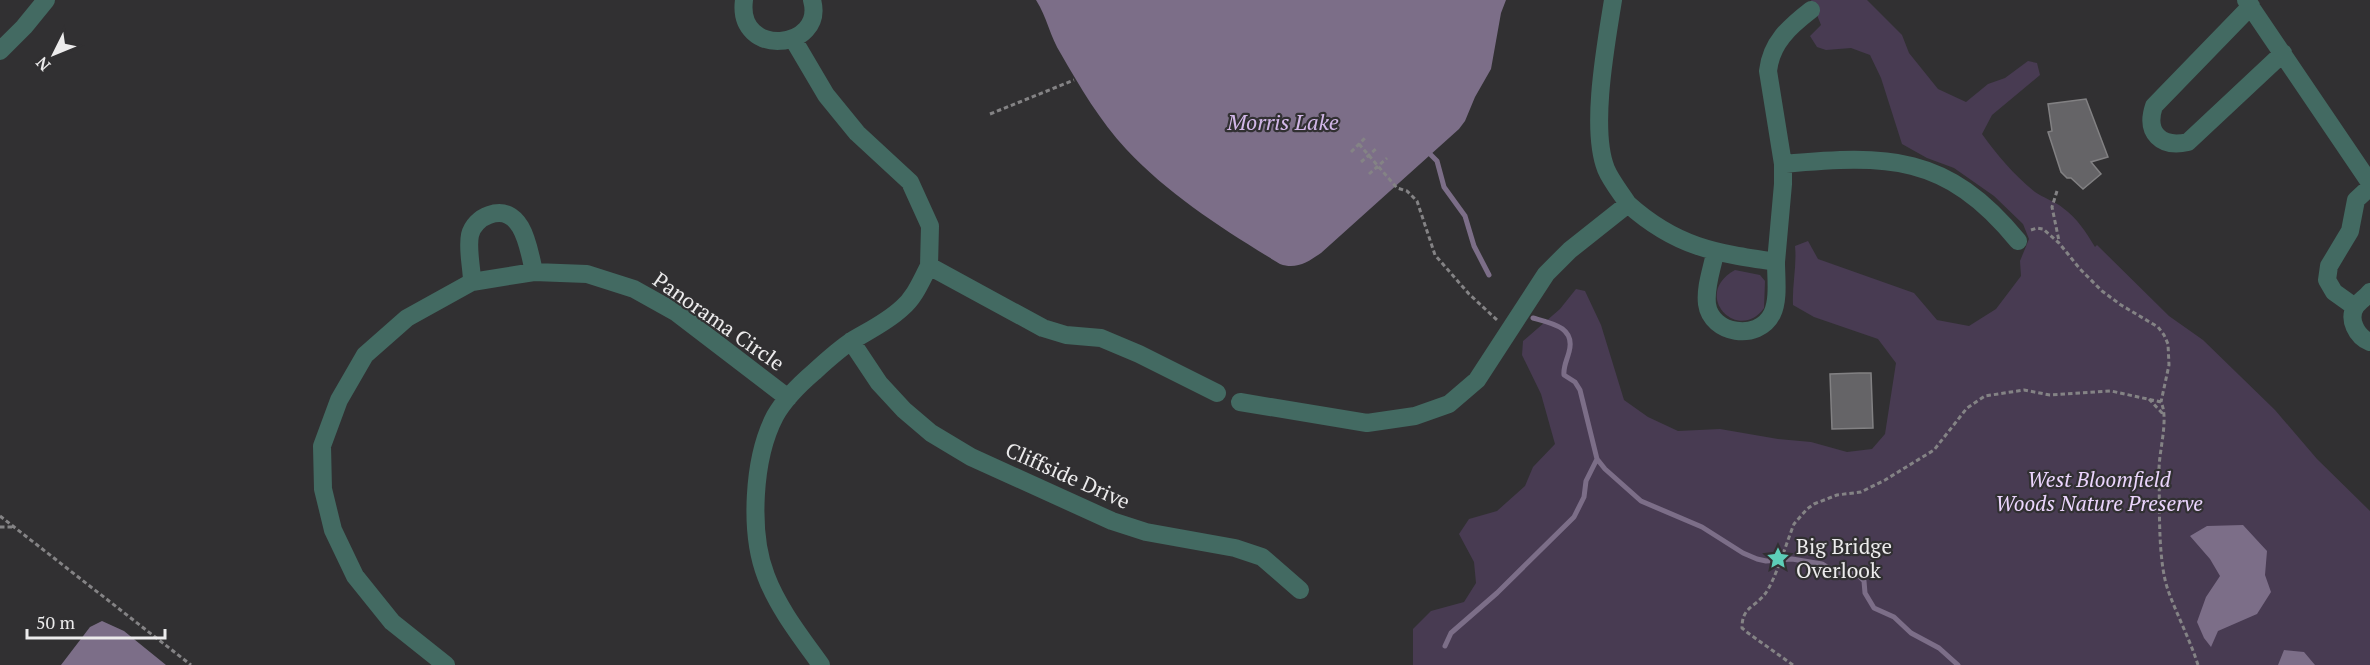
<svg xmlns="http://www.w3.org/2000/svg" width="2370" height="665" font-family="'PT Serif',serif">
  <rect width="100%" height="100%" fill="#313032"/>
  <path fill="#483b52" d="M1811 0H1867L1902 35 1909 53 1938 89 1966 102 1988 84 2005 78 2028 61 2037 63 2040 75 1992 115 1982 134C1997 155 2014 175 2035 192 2043 198 2055 201 2063 208 2077 218 2086 232 2095 247L2097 245 2169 316 2203 340 2275 410 2317 459 2370 511V665H1413V629L1431 611 1464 602 1476 583 1474 562 1459 534 1469 519 1497 511 1525 486 1533 467 1555 444 1541 394 1522 355 1523 341 1560 309 1576 289 1585 291 1601 325 1624 400 1648 417 1678 431 1720 429 1778 439 1811 442 1847 452 1872 449 1885 434 1896 363 1878 339 1814 317 1793 305C1792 285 1797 266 1795 246L1808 241 1818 259 1914 293 1937 320 1969 326 1996 309 2021 276 2020 261 2029 239 2023 224 1994 196 1954 168 1927 158 1902 144 1881 78 1870 55 1851 48 1826 50 1817 47 1810 36 1821 25Z
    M1735 270 1760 275 1765 281 1764 308C1739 344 1690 295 1735 270Z"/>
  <path fill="#7c6e88" d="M1036 0H1506L1501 13 1491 69 1475 97 1465 121 1459 129 1321 253C1308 262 1296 270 1280 264 1226 231 1170 196 1126 149 1100 121 1080 87 1061 54 1050 37 1047 17 1036 0Z
    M2243 525 2267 551 2265 575 2271 592 2257 614 2218 631 2211 647 2204 638 2197 622 2206 597 2220 576 2210 559 2190 536 2207 526Z
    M102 621 124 631 166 665H61L90 627Z
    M2284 650 2304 652 2315 665H2278Z"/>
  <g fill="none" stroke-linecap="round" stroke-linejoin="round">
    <path stroke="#7c6e88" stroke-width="5" d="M1431 155 1437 161 1444 187 1465 216 1474 246 1489 275
      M1533 318C1551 323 1576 327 1569 352 1567 360 1563 367 1564 375L1575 382 1580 390 1597 459 1605 469 1641 501 1702 527 1743 553 1757 559 1766 561 1792 559 1822 564 1835 572 1857 574 1864 581 1865 593 1874 608 1894 617 1911 633 1939 648 1958 665
      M1445 646 1451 633 1497 593 1574 517 1584 497 1586 481 1597 459"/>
  </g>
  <path fill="#656467" stroke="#828183" stroke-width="1.5" d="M2086 99 2108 157 2091 162 2101 174 2083 189 2071 178H2067L2061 172 2048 132 2052 131 2048 104Z
    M1859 373H1871L1873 428 1832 429 1830 374Z"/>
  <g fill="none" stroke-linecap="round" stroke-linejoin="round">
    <path stroke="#848385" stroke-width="3" stroke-dasharray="4.5 3" stroke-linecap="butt" d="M990 114 1074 80
      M1359 144 1397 188 1407 191 1417 201 1435 255 1469 294 1497 320
      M1351 152 1366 137
      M1361 162 1377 148
      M1369 174 1387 158
      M2057 191 2052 207 2059 241
      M2031 230 2037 228 2043 229 2059 243 2080 269 2102 291 2121 305 2158 327 2164 335 2168 344 2169 365 2161 402
      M2149 399 2163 414
      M0 516 191 665
      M0 527H13
      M1793 665 1748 633 1742 628C1742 607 1754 608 1765 594 1775 581 1787 541 1794 524L1807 509 1814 504 1837 495 1861 492 1885 480 1934 450 1967 408 1985 396 2024 390 2050 395 2111 391 2161 402C2169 419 2159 450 2159 470 2160 504 2157 562 2169 593 2178 617 2190 640 2198 665"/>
    <path stroke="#436a62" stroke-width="18" d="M744 0C736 59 826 50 812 0
      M2246 0 2370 183
      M2251 6 2154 106C2145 133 2161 148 2188 142L2283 53
      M793 39 826 95 857 133 910 182 930 226 929 266
      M0 51 24 27 46 0
      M1783 164C1887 155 1946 153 2018 241
      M1628 204C1676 247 1715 253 1776 262L1783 184V164L1768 71C1771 43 1789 27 1811 10
      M1715 253C1712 269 1705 287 1707 304 1711 334 1758 342 1772 314 1779 300 1776 278 1776 262
      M472 282C472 268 467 249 470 235 472 226 480 218 489 215 523 203 529 250 534 272
      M2370 292C2366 297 2360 301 2356 306 2347 319 2357 337 2370 342
      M2355 307 2334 292 2327 280 2329 266 2350 231 2356 200 2370 187
      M851 341 879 383 904 410 931 433 971 457 1112 521 1146 532 1235 548 1262 557 1300 590
      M1240 402 1367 423 1415 416 1449 404 1477 380 1546 274 1570 250 1628 204C1621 193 1611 181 1606 169 1590 129 1606 44 1613 0
      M446 665 392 622 355 576 333 530 323 489 322 446 339 400 365 355 407 318 472 282 534 272 587 274 634 289 677 313 788 398
      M821 665C801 637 778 608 766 576 749 532 753 458 775 416 784 400 800 384 814 372 826 361 839 349 853 340 870 330 887 322 902 308 915 297 921 281 929 266L1043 328 1066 335 1101 338 1139 354 1217 393"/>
  </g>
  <defs>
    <g id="sight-bare" transform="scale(1.8)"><path d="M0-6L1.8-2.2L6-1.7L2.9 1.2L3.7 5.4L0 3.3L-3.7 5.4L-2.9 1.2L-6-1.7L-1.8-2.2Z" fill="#5dceb8" stroke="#313032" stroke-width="2.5" paint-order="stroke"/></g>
  </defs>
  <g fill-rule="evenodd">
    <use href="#sight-bare" x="1778" y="558"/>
  </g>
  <g text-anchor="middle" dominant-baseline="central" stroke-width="4.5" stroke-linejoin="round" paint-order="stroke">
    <g font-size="21" fill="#ecebec" stroke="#313032">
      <text transform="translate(719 321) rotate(35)">Panorama Circle</text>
      <text transform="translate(1068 475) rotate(24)">Cliffside Drive</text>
    </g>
    <g font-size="21" font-style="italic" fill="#ebd5fd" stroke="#313032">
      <text x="2099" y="479">West Bloomfield<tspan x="2099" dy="24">Woods Nature Preserve</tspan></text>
    </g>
    <g font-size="21" fill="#ecebec" stroke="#313032" text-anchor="start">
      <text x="1796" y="546">Big Bridge<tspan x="1796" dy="24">Overlook</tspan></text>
    </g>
    <g font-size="22" font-style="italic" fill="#d2b7e8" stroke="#313032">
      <text x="1283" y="121">Morris Lake</text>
    </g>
  </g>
  <g transform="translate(54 54) rotate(227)" stroke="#313032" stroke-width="4.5" paint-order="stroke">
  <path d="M0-4.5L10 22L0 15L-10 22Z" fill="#ecebec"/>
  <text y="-9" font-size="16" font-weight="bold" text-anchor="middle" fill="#ecebec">N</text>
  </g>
  <path d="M27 629v9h138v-9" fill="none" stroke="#ecebec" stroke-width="3"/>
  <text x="36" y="629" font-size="18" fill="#ecebec" stroke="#313032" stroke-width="4.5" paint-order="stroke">50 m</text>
</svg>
